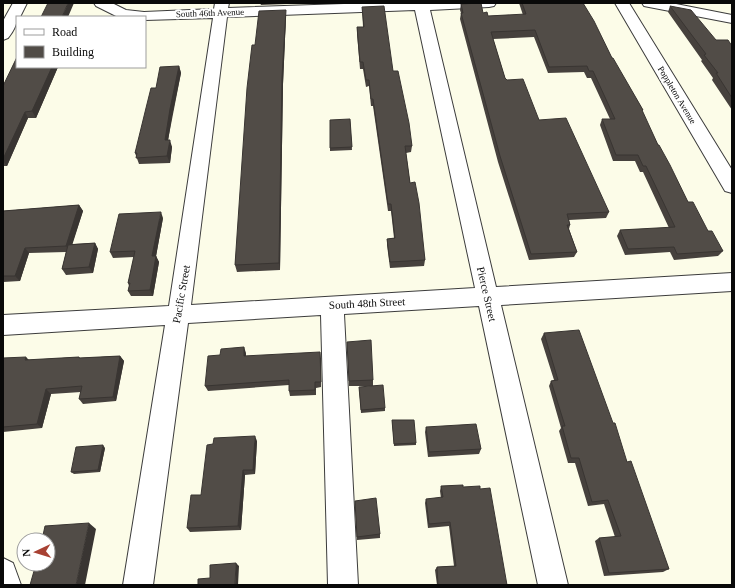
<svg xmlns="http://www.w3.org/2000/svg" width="735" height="588" font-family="'Times New Roman',serif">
  <rect width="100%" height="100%" fill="#fcfce8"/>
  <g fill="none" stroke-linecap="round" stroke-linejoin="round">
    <g stroke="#3c3c3c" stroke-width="2">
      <path id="minor" d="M13 3H27L20 17H17C17 25 13 32 8 38L3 40V21Z
        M94 3H112L126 10 144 12 214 9 215 3H229L228 8 374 3H496L494 6 489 7 430 10 496 287 732 273V291L501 305 568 585H538L479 306 344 314 358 585H328L321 315 188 323 153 585H123L165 325 3 335V315L169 306 213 18 145 20V17H118L96 6ZM415 10 475 288 191 305 227 17Z
        M615 3H629L732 170V193L725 191Z
        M642 3H671L732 15V23L649 7 644 6Z
        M3 558 13 563 21 585H3Z"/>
    </g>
    <use href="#minor" fill="#fff" fill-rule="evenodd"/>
  </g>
  <path fill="#46413d" d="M260 3H287V4L261 5Z
    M519 3H583L612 58 643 110 642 112 658 145 688 202 708 231 723 251 718 256 674 260 670 252 625 255 617 236 620 230 669 228 643 172H640L635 161H613L600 125 602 119H610L591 78H587L584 72 548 73 534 37 493 39 505 78 539 120 609 212 606 218 569 220 570 225 569 229 577 252 574 257 529 260 498 162 460 19 461 13 460 10 461 4 483 13 488 16 523 15Z
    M670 6 716 40 732 46V110L712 80 713 78 701 61 702 60 668 12Z
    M362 7 393 71 412 146 411 152 406 153 410 183 425 260 424 266 390 268 387 245V239L394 238 391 211H388L373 106H371L369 86 366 87 363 69H360L357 34V27H363Z
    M286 16 283 84 280 270 237 272 235 265 255 45Z
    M179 66 181 73 168 140 172 147 170 163 139 164 135 153 156 88Z
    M17 67H68H58L36 118H28L7 166H3V86Z
    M350 119 352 150 330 151V148Z
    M79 205 83 211 72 244 95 243 98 249 93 273 66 275 62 269 66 252 29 253 20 281 3 282V211Z
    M163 218 156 256 159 262 153 296H131L128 291 129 286 128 283 134 257 113 258 110 252Z
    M544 333 627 462 669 569 663 572 604 576 595 541 599 538 615 537 604 504 588 506 575 463H568L559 431 561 428 549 386 551 381 554 380 541 339Z
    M347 342 373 380V386H349Z
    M246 353V356L321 358V387L316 388V395L290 396 289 391V385L208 391 205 386Z
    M120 356 124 361 116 401 83 404 79 399 81 392 51 394 42 428 3 432V358L29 360 79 357 80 358Z
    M359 387 385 408V411L361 413Z
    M392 420 416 443V445L394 446Z
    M426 427 481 449 479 454 428 457 425 432Z
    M257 441 255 474 245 475 241 530 190 532 187 528 201 495Z
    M105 448 100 472 74 474 71 472Z
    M441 486 463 487 507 585H437L435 570 437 567 454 566 449 526 428 528 425 503 426 499 441 498 440 491Z
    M355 501 380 534V538L357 540Z"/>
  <path fill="#393532" d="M68 3H74L68 17H62Z
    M286 10V16L283 84 280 270 279 263 282 77Z
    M179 66 181 73 172 116 167 147 165 140 170 109Z
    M52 67H58L36 118 32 111Z
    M25 112 28 118 7 166 3 161V159Z
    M170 140 172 147 170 163 167 156Z
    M79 205 83 211 70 252 66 246Z
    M161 212 163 218 155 262 152 256Z
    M95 243 98 249 93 273 89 267Z
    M25 248 29 253 20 281 15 276Z
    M156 256 159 262 153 296 150 290Z
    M244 347 246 353 245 362 244 356Z
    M320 352 321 358V387V382Z
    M120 356 124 361 116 401 113 397Z
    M26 357 31 362 25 360Z
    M46 389 51 394 42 428 37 424Z
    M255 436 257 441 255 474 253 470Z
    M103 445 105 448 100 472 98 470Z
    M243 470 245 475 241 530 238 526Z
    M89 523 96 529 85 585H76Z
    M236 563 239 566 238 585H235Z"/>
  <path fill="#514c47" stroke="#393532" d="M48 3H68L62 17H41Z
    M481 3 483 13 487 12 488 16 526 14 522 3H583L594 21 612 58H613L643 110H642L658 145H659L670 165 688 202H693L708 231H712L723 251 677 254 674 247 628 249 620 230 675 227 646 166H643L638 155H616L602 119H615L593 71H589L587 66 549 67 535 30 491 32 505 78 507 80 523 79 539 120 566 118 609 212 567 214 570 225H567L577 252 531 254 500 156 461 13H463L461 4Z
    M384 6 393 71H398L409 123 412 146H405L410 183 415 182 419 203 425 260 390 262 387 239 395 238 391 204H388L373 99H371L369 80H366L363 62H360L357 27H364L362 7Z
    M670 6 691 10 716 40H728L732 46V98L716 73H718L704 55 706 54Z
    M286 10 282 77 279 263 235 265 247 88 252 45H255L259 11Z
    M17 57V67H52L32 111 25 112 3 159V86Z
    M179 66 170 109 165 140H170L167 156 136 158 137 153H135L146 108 151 88H156L160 67Z
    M350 119 352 147 330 148V120Z
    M79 205 66 246 25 248 15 276H3V211Z
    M161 212 152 256H156L150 290 128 291 130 283H128L135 251 110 252 119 214Z
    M95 243 89 267 62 269 68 245Z
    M579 330 613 423H615L627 462 631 461 669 569 609 573 599 538 621 536 608 500 592 502 579 458H571L562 426H565L551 381 558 380 544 333Z
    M371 340 373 380 349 381 347 342Z
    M244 347V356L320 352 321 382H315V390L289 391V380L205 386 208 356 220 355 221 349Z
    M120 356 113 397 79 399 82 386 46 389 37 424 3 427V358L26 357 25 360 79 357V358Z
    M383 385 385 408 361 410 359 387Z
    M392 420H414L416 443 394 444Z
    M476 424 481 449 429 452 426 427Z
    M255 436 253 470H243L238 526 187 528 191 495H201L207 445 213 444 214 438Z
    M103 445 98 470 71 472 76 447Z
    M463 485V487L480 486V489L490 488 507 585H438L437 567 456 566 450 522 429 524 426 499 443 497 441 486Z
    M376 498 380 534 357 537 355 501Z
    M89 523 76 585H30L36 564H48V540H42L45 526Z
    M236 563 235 585H198V579L210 578V565Z"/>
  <g text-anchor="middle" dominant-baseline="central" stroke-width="4" stroke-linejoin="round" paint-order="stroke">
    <g font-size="9" fill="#090909" stroke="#fff">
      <text transform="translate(210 13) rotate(-2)">South 46th Avenue</text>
      <text transform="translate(677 95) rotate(59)">Poppleton Avenue</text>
    </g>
    <g font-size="11" fill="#090909" stroke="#fff">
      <text transform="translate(181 294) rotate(-80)">Pacific Street</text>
      <text transform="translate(487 294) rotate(77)">Pierce Street</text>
      <text transform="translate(367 303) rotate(-3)">South 48th Street</text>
    </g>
  </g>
  <rect width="735" height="588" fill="none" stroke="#090909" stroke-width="8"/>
  <rect x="16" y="16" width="130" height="52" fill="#ffffff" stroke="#9d9d9d"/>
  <rect x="24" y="29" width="20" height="6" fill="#ffffff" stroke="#9d9d9d"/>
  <text x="52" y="36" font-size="12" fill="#090909">Road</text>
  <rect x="24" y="46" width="20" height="12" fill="#514c47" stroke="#9d9d9d"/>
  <text x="52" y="56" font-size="12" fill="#090909">Building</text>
  <g transform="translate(36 552) rotate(266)"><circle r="19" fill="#ffffff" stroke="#9d9d9d"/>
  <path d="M0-3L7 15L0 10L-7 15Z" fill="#a84133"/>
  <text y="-6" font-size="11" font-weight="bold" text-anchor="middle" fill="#090909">N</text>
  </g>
</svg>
